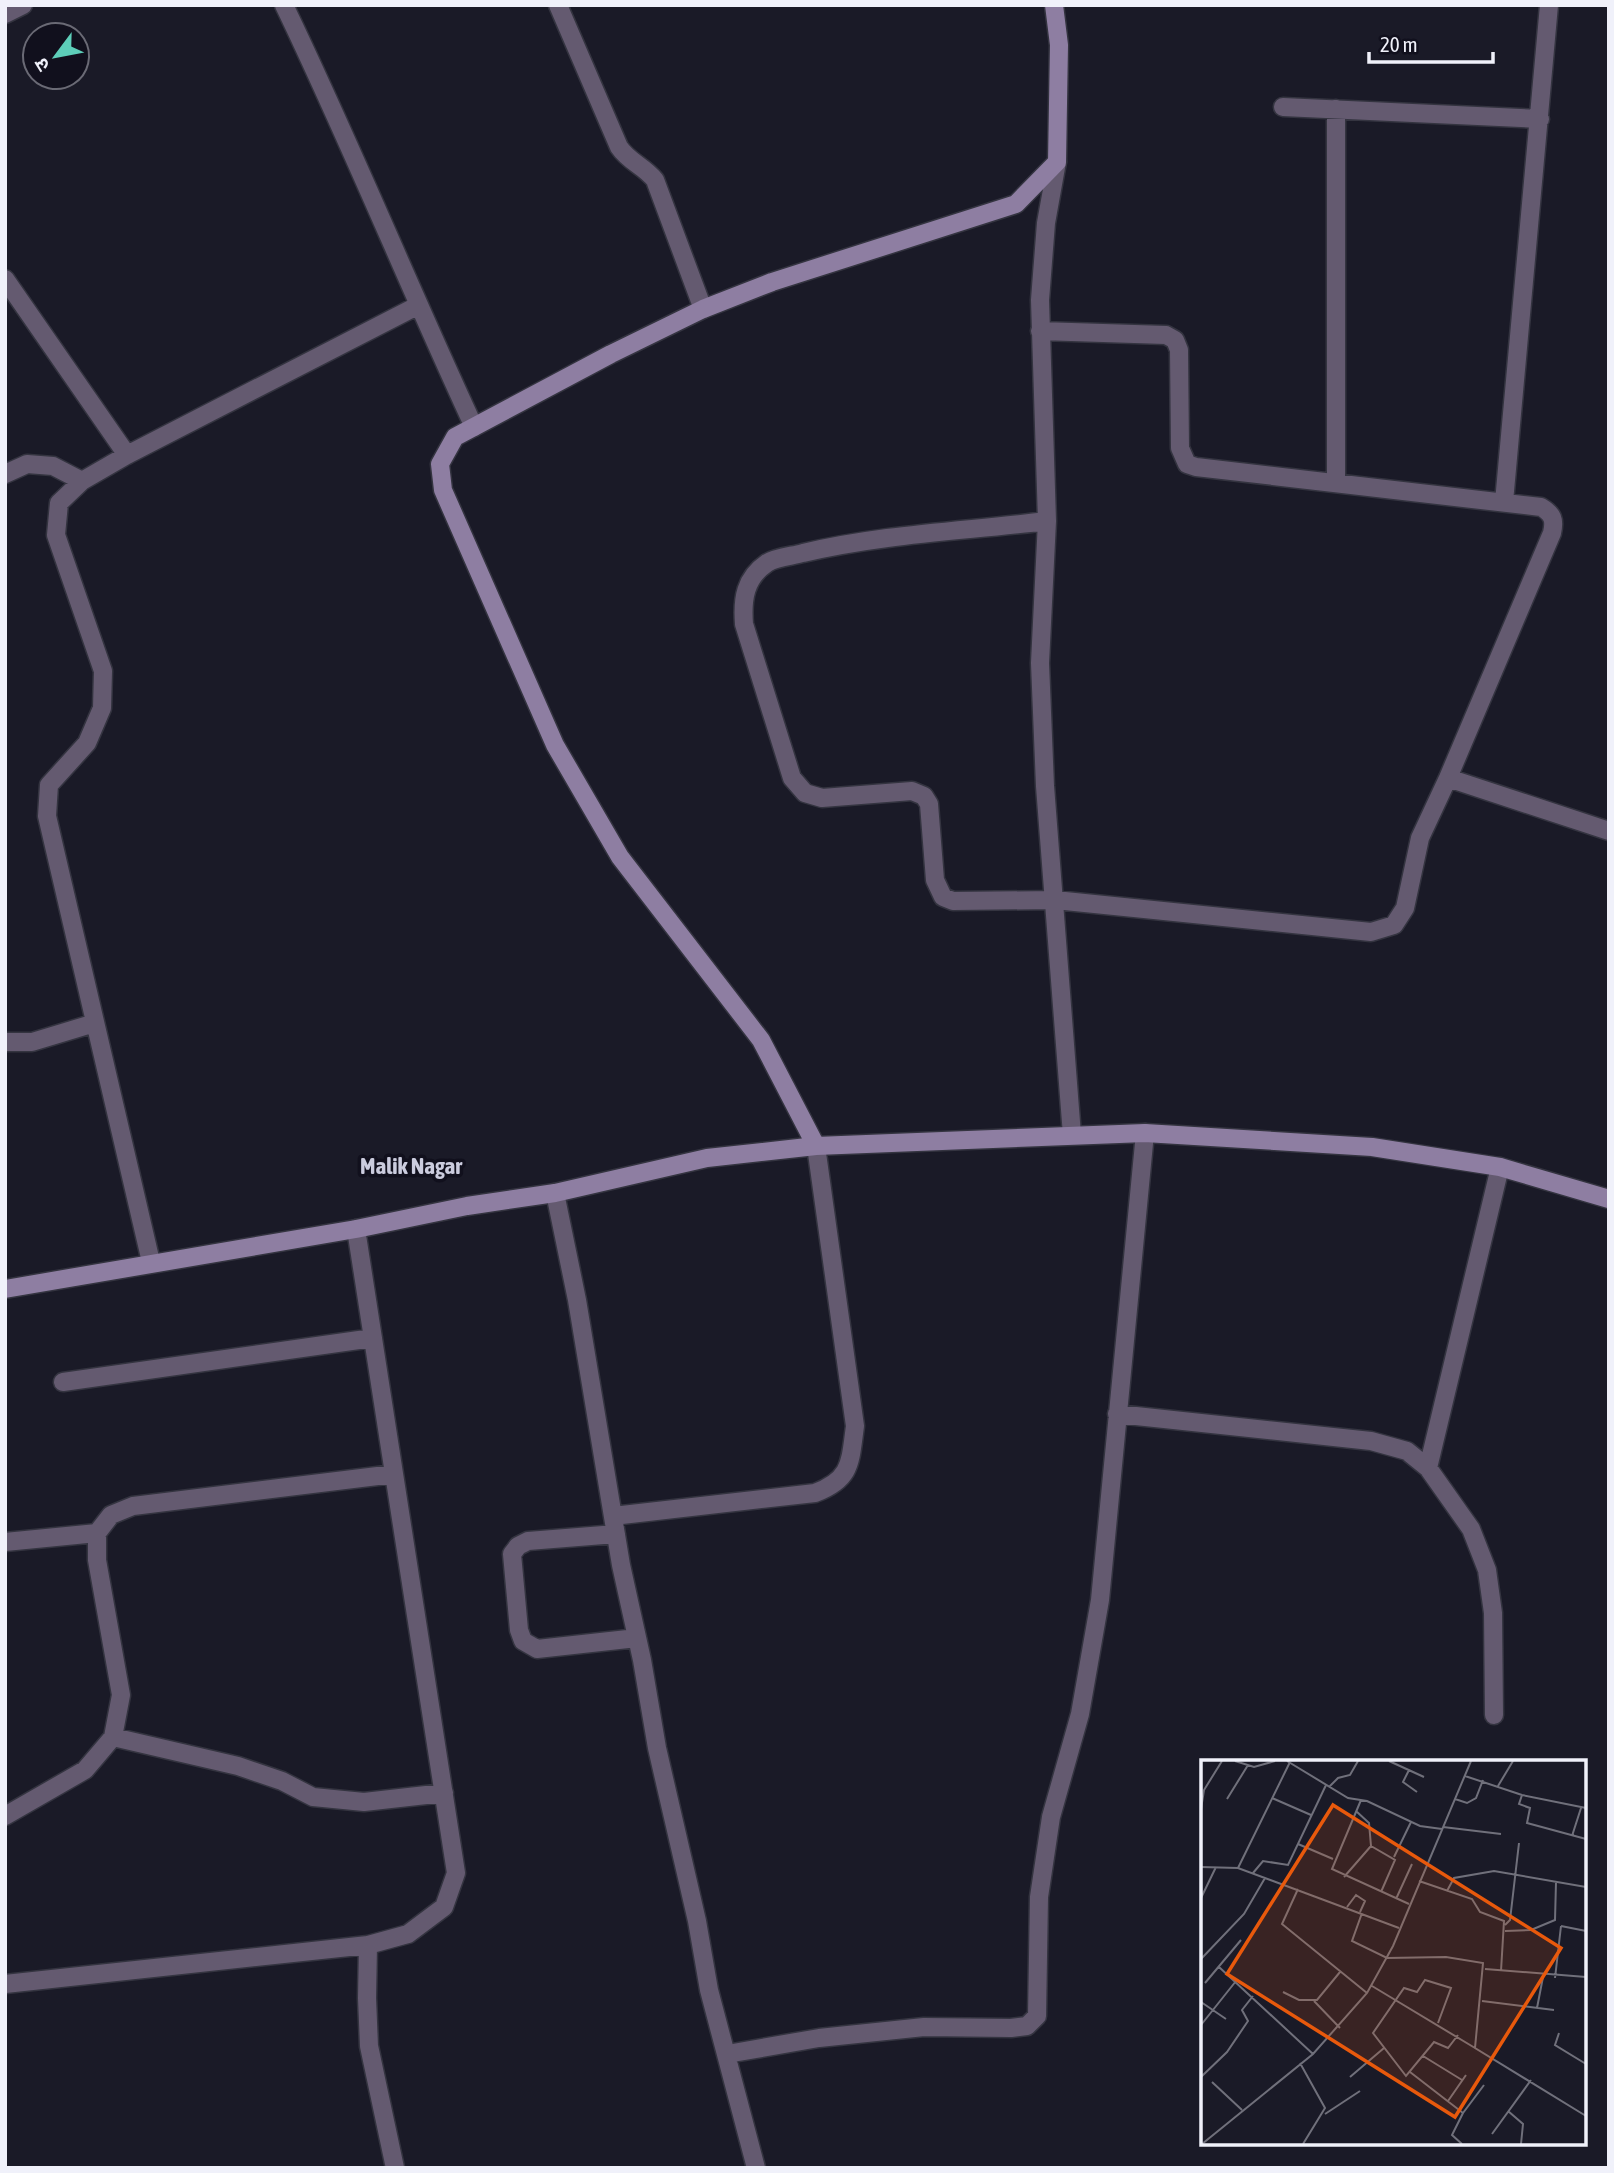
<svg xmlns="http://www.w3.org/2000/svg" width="1614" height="2173" font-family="'Asap Condensed','Noto Sans Devanagari',sans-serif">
  <rect width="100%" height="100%" fill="#1a1a27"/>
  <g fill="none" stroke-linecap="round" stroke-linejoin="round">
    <g stroke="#343440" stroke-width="21">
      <path id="street" d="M284 5C351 144 409 287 474 427
        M558 5 619 147C629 162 644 166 655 180L703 309
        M5 14 23 5
        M1283 107 1540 119
        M1057 162 1046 223 1040 300 1047 521 1040 663 1045 786 1072 1135
        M5 279 127 455
        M1040 331 1166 335 1175 340 1179 350 1180 448 1187 464 1196 467 1541 507C1553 514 1555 520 1552 533L1448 778 1420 838 1405 908 1394 925 1371 932 1055 900 953 901 943 897 935 880 929 804 924 796 912 791 822 798 805 793 792 778 744 624C742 599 745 578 767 563 776 557 793 556 803 553 883 534 966 531 1047 521
        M5 474 27 464 53 466 82 481
        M1336 483V109
        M1504 502 1549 5
        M1448 778 1609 831
        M5 1042H32L95 1023
        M555 1193 577 1300 621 1565 642 1660 657 1748 697 1921 709 1990 756 2168
        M151 1262 47 816 49 785 87 743 102 708 103 671 56 535 59 503 82 481 127 455 417 306
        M63 1382 373 1338
        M1117 1414 1371 1441 1407 1451 1428 1468 1471 1529 1487 1570 1493 1613 1494 1715
        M1428 1468 1500 1167
        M613 1516 815 1493C852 1479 850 1462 855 1426L816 1146
        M616 1534 528 1541 518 1546 512 1554 519 1630 523 1641 537 1649 637 1638
        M5 1542 97 1533
        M113 1737 238 1766 282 1781 313 1797 364 1802 444 1793
        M5 1816 85 1770 113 1737 121 1695 97 1560V1533L111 1515 133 1506 394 1474
        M368 1945 367 1998 369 2046 395 2168
        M5 1984 368 1945 408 1934 444 1907 456 1873 356 1229
        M727 2054 819 2038 924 2027 1011 2028 1027 2026 1037 2016 1039 1897 1051 1817 1080 1714 1100 1600 1145 1133"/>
    </g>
    <g stroke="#343440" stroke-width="21">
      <path id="secondary" d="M816 1146 761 1040 620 857 555 745 443 490 440 464 455 437 611 354 703 309 772 282 1016 204 1057 162 1059 45 1054 5
        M5 1289 356 1229 467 1206 555 1193 707 1158 816 1146 1145 1133 1372 1147 1500 1167 1609 1199"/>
    </g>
    <use href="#street" stroke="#645a70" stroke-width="18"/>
    <use href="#secondary" stroke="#8e7ea2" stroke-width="18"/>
  </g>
  <g text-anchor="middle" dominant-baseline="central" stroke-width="7" stroke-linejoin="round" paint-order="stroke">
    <g font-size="23" font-weight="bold" fill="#cbccde" stroke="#11101d">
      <text x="411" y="1166">Malik Nagar</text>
    </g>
  </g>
  <g transform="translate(1201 1760)">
    <rect width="385" height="385" fill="#1a1a27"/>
    <path fill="none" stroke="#70707b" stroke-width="2" d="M34 1 53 7 74 1M86 1 147 38 166 41 219 66 241 69M188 1 223 17M208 10 202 22 216 32M264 16 321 35 385 48M297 26 312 1M128 27 137 18 149 15 157 1M321 35 318 44 329 48 326 63 385 79M71 38 110 55M26 39 47 5M254 39 266 43 275 38 282 20M160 40 131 109 208 144M0 49 3 30 21 1M155 51 168 63 170 86 194 100 180 132M242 67 300 74M371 76 380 48M97 84 132 99M193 97 210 62M0 107 37 108 198 168M37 108 89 2M52 113 62 101 87 105 125 25M143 117 170 86M218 121 271 139 279 152 303 161 300 211M97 129 81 164 166 233M246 131 253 118 293 111 385 127M0 138 15 107M195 139 211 104M146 147 155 135 164 141 159 152M161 153 151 181 186 198 245 197 282 203 274 288 385 356M304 165 309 160 318 83M360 166 385 171M304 171 330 170 354 160 355 122M0 199 43 154 64 118M18 207 112 294M284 209 385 217M354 218 360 166M4 223 40 180M171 226 274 288M82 232 98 240H116L139 212M113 241 139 268M281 241 353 250M0 242 25 259M336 248 342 217M237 263 250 228 224 220 216 232 203 228 172 273 205 316 233 282 247 288 257 275M0 265 35 221M358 273 354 285 385 304M222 296 261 320M99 303 124 348 102 384M209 312 262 353 251 375 261 384M0 317 26 292 47 261 41 250 52 236M149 317 183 288M11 322 41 350M247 341 265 315M307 351 322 364 320 384M262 353 283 325M124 354 159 331M291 374 330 320M1 384 112 294 166 233 192 186 270 1"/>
    <path fill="#e8590c" fill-opacity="0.15" stroke="#e8590c" stroke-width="3.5" d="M132 45 360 188 254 357 26 214Z"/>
    <rect width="385" height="385" fill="none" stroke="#f0f1fa" stroke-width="3.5"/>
  </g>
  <rect width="1614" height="2173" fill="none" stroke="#f0f1fa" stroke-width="14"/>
  <g transform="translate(56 56) rotate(238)"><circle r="33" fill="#11101d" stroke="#6a6a75" stroke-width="2"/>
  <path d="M0-5L12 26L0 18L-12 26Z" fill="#5dceb9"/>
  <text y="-10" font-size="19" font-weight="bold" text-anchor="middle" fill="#f0f1fa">उ</text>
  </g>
  <path d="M1369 52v10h124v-10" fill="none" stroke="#f0f1fa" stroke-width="3.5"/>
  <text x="1380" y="52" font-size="21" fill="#f0f1fa" stroke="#11101d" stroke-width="5" paint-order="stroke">20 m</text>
</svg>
